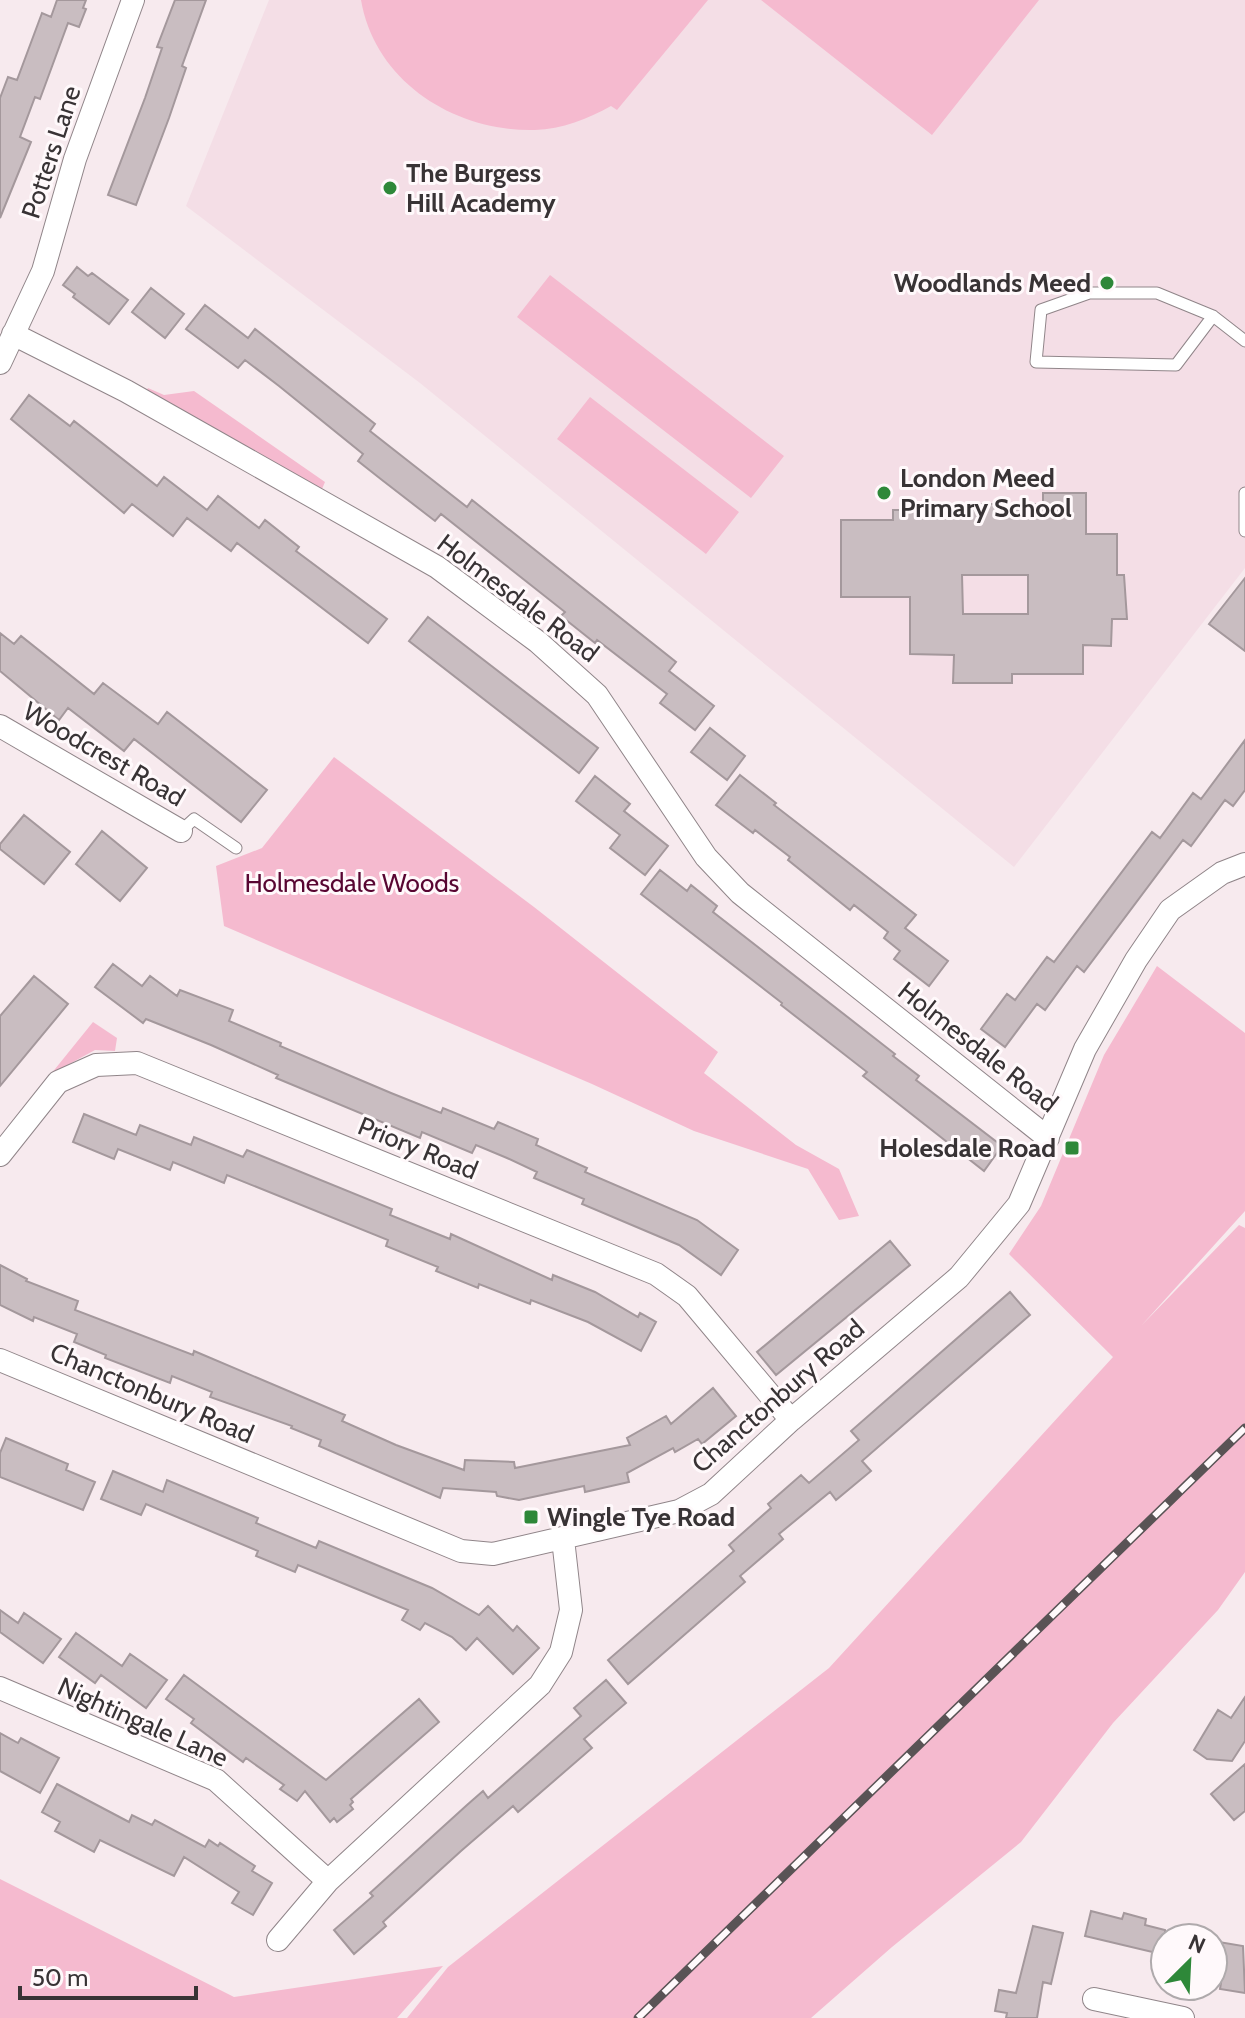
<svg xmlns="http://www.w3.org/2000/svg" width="1245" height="2018" font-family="Cabin,sans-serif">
  <rect width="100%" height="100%" fill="#f7eaee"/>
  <path fill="#f4dee6" d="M269 0H1245V568L1014 867 420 383 186 206Z"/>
  <path fill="#f5bacf" d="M361 0H708L617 110 611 106C588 119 562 129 535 130 455 132 375 82 361 0Z
    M761 0H1039L932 135Z
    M550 275 784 456 751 498 517 317Z
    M148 388 164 395 194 391 325 482 322 489 146 391Z
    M590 397 739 512 706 554 557 439Z
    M334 757 534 907 718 1052 704 1073 796 1145 839 1169 859 1216 839 1220 808 1169 694 1131 592 1084 224 926 216 866 262 848Z
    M1157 966 1245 1033V1211L1141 1326 1239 1225 1245 1228V1572L1218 1610 1113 1723 1021 1842 892 1947 811 2018H407L448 1967 829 1668 1113 1357 1009 1254 1041 1206 1104 1055Z
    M93 1022 117 1038 115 1051 95 1050 51 1074Z
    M0 1879 234 1997 443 1966 397 2018H0Z"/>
  <path fill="#c9bdc1" stroke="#a4989c" stroke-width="2" fill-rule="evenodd" d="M57 0H86L83 8 86 9 79 27 68 23 40 99 35 97 20 137 31 142 0 218V98L8 77 17 80 42 13 51 17Z
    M175 0H206L182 66 186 68 169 118 136 205 108 195 145 98 162 48 157 47Z
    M77 267 88 276 92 273 128 300 109 324 73 297 75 294 63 285Z
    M151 288 184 314 165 338 132 312Z
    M205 305 248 338 255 329 375 424 370 431 412 464 467 507 472 500 676 662 669 671 714 706 695 730 660 703 667 694 597 640 595 643 561 616 565 612 441 514 435 521 382 480 358 461 363 454 279 386 245 360 238 368 186 329Z
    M29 395 70 426 74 421 157 486 164 477 207 510 218 496 259 528 265 520 299 547 296 551 387 619 368 643 237 543 231 551 187 518 173 536 132 504 124 513 11 419Z
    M1043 493H1086V534H1117V575H1124L1127 619H1112L1111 646 1083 645V674H1012V683H953L954 655 910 654V597H841V520H893V510H973V504H1043ZM962 575H1028V614H963Z
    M1245 578V651L1209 624Z
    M428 617 598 748 579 773 409 641Z
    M0 633 14 644 21 636 94 694 103 683 158 724 167 712 267 790 241 822 134 739 124 751 68 708 59 720 0 671Z
    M710 728 745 756 727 780 691 752Z
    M1245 740V790L1233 806 1225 800 1191 846 1183 840 1084 972 1077 966 1045 1010 1037 1004 1005 1047 981 1029 1007 994 1015 1000 1047 957 1054 962 1152 832 1160 838 1193 793 1201 799Z
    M740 775 776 803 774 805 916 915 905 928 948 961 929 986 894 959 900 951 884 938 888 932 854 905 850 910 788 860 790 857 755 830 753 833 716 805Z
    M595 776 630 804 624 811 668 846 645 875 610 848 620 835 576 801Z
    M24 815 70 852 44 884 0 849V844Z
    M102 831 147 868 120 901 76 864Z
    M660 870 687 891 691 885 717 906 713 912 895 1054 893 1056 919 1076 916 1080 1002 1146 984 1171 863 1076 867 1072 781 1005 782 1003 641 894Z
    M113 964 142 986 150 976 177 996 180 990 233 1010 229 1021 281 1043 280 1046 391 1093 441 1113 443 1108 494 1129 498 1122 538 1139 536 1145 587 1168 585 1172 697 1220 738 1250 721 1275 679 1245 582 1204 584 1199 534 1178 537 1172 507 1158 476 1145 472 1153 422 1132 420 1138 276 1078 278 1075 211 1045 146 1019 143 1023 95 987Z
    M34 976 68 1004 0 1086V1016Z
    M84 1114 136 1135 140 1125 191 1145 194 1137 243 1157 247 1150 392 1209 390 1215 450 1239 451 1234 552 1280 553 1275 595 1292 638 1317 640 1313 656 1322 641 1351 588 1322 531 1300 530 1304 479 1284 478 1288 436 1271 438 1267 386 1246 388 1240 227 1175 224 1183 173 1162 170 1170 118 1149 114 1159 73 1142Z
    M890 1241 910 1265 776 1375 757 1352Z
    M0 1265 27 1279 26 1281 78 1301 75 1310 193 1355 194 1351 345 1415 342 1421 396 1445 464 1470 465 1460 514 1462 515 1468 630 1445 627 1438 666 1416 671 1424 713 1388 736 1416 702 1444 698 1439 675 1452 673 1448 627 1473 629 1482 585 1492 584 1486 519 1500 497 1496 496 1492 443 1488 440 1498 319 1446 321 1440 291 1428 292 1426 210 1397 212 1392 172 1376 170 1383 105 1358 106 1355 74 1342 77 1334 34 1317 33 1321 0 1305Z
    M1010 1292 1030 1315 862 1461 871 1471 836 1500 830 1492 779 1534 783 1539 740 1576 745 1582 628 1684 608 1660 734 1551 729 1545 771 1508 768 1504 801 1475 809 1483 859 1440 851 1431Z
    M6 1438 68 1464 66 1470 95 1482 83 1510 0 1477V1453Z
    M113 1471 163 1492 167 1480 258 1518 256 1523 316 1548 319 1541 432 1588 479 1615 488 1606 513 1631 517 1626 539 1648 513 1674 477 1638 466 1650 452 1637 425 1623 420 1630 402 1620 408 1610 347 1585 298 1565 295 1572 256 1556 258 1551 146 1504 141 1515 101 1499Z
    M0 1610 18 1623 24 1613 61 1639 43 1663 0 1632Z
    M76 1633 122 1666 130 1654 167 1680 146 1708 101 1675 95 1683 59 1657Z
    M184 1675 326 1780 419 1699 439 1722 351 1799 353 1802 350 1805 353 1809 337 1822 334 1818 330 1822 305 1791 297 1801 280 1789 284 1785 246 1758 243 1762 191 1723 194 1719 166 1699Z
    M606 1680 626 1703 584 1739 592 1748 518 1812 513 1806 461 1851 383 1922 386 1926 354 1954 334 1930 373 1896 370 1893 467 1805 483 1791 488 1798 581 1716 574 1708Z
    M1245 1697V1741L1232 1761 1207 1759 1194 1750 1218 1710 1231 1718Z
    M0 1733 18 1743 21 1738 59 1758 40 1793 0 1771Z
    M1245 1764V1811L1234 1820 1211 1794Z
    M57 1784 129 1822 132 1815 152 1825 155 1820 205 1847 209 1840 218 1846 220 1843 255 1866 252 1871 272 1883 253 1915 232 1903 239 1892 184 1857 174 1876 100 1840 94 1852 55 1831 60 1822 42 1812Z
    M1091 1911 1122 1919 1124 1913 1146 1919 1145 1925 1165 1930V1955L1085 1936Z
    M1033 1926 1063 1933 1051 1984 1043 1982 1037 2018H1006L1007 2013 995 2011 999 1990 1016 1993Z
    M1213 1941 1243 1946 1245 1993 1220 1989 1221 1983 1213 1981Z"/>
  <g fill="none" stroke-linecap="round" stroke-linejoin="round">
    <g stroke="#908589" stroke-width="13">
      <path id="service" d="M1213 316 1176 365 1036 362 1041 310 1089 293H1157L1213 316 1245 341
        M1245 493V531
        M181 831 194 819 236 848"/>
    </g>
    <g stroke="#908589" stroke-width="24">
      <path id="minor" d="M13 334 126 391 437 567 538 642 597 695 706 857 740 893 1048 1138
        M0 363 43 271 75 159 133 0
        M0 726 181 831
        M0 1155 58 1082 96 1065 137 1063 656 1274 687 1296 791 1420
        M0 1360 461 1551 493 1554 679 1511 711 1494 791 1420 959 1277 1019 1204 1085 1049 1136 960 1170 910 1222 873 1245 864
        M0 1688 216 1780 328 1881
        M278 1940 328 1881 540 1685 561 1652 571 1610 563 1539
        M1094 1999 1183 2018"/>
    </g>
    <use href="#service" stroke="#fff" stroke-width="11"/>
    <use href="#minor" stroke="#fff" stroke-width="22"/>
    <g stroke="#595355" stroke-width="9">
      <path id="rail" d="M638 2018 1245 1428"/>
    </g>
    <use href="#rail" stroke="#fff9fb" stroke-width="6" stroke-dasharray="18" stroke-linecap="butt"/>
  </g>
  <g fill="#2e8839" stroke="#fff9fb" stroke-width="3">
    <circle cx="390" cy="188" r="8"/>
    <circle cx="1107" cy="283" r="8"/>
    <circle cx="884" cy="493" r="8"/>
    <rect x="1064" y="1140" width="16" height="16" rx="4"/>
    <rect x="523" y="1509" width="16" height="16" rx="4"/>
  </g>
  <g text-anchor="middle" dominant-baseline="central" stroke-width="6" stroke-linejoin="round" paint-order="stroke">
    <g font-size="26" fill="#383335" stroke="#fff9fb">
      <text transform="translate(51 152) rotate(-72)">Potters Lane</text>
      <text transform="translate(518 598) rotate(37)">Holmesdale Road</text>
      <text transform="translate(104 754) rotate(30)">Woodcrest Road</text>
      <text transform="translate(978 1047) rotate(38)">Holmesdale Road</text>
      <text transform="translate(418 1148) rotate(22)">Priory Road</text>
      <text transform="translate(152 1393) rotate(23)">Chanctonbury Road</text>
      <text transform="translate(778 1396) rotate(-41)">Chanctonbury Road</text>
      <text transform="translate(143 1722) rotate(24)">Nightingale Lane</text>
    </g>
    <g font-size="26" font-weight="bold" fill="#383335" stroke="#fff9fb" text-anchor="start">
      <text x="406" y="173">The Burgess<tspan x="406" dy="30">Hill Academy</tspan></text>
      <text x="1091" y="283" text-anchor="end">Woodlands Meed</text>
      <text x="900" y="478">London Meed<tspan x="900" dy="30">Primary School</tspan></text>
      <text x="1056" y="1148" text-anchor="end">Holesdale Road</text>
      <text x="547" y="1517">Wingle Tye Road</text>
    </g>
    <g font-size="26" fill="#580632" stroke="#fff9fb">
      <text x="352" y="883">Holmesdale Woods</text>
    </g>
  </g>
  <g transform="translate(1189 1962) rotate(24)"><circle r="38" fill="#fff9fb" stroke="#afaaac" stroke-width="2"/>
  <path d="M0-6L14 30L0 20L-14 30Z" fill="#2e8839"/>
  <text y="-12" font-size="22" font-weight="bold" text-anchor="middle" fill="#383335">N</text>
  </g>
  <path d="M20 1986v12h176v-12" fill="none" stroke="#383335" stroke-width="4"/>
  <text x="32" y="1986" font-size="24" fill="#383335" stroke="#fff9fb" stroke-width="6" paint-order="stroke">50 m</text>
</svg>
